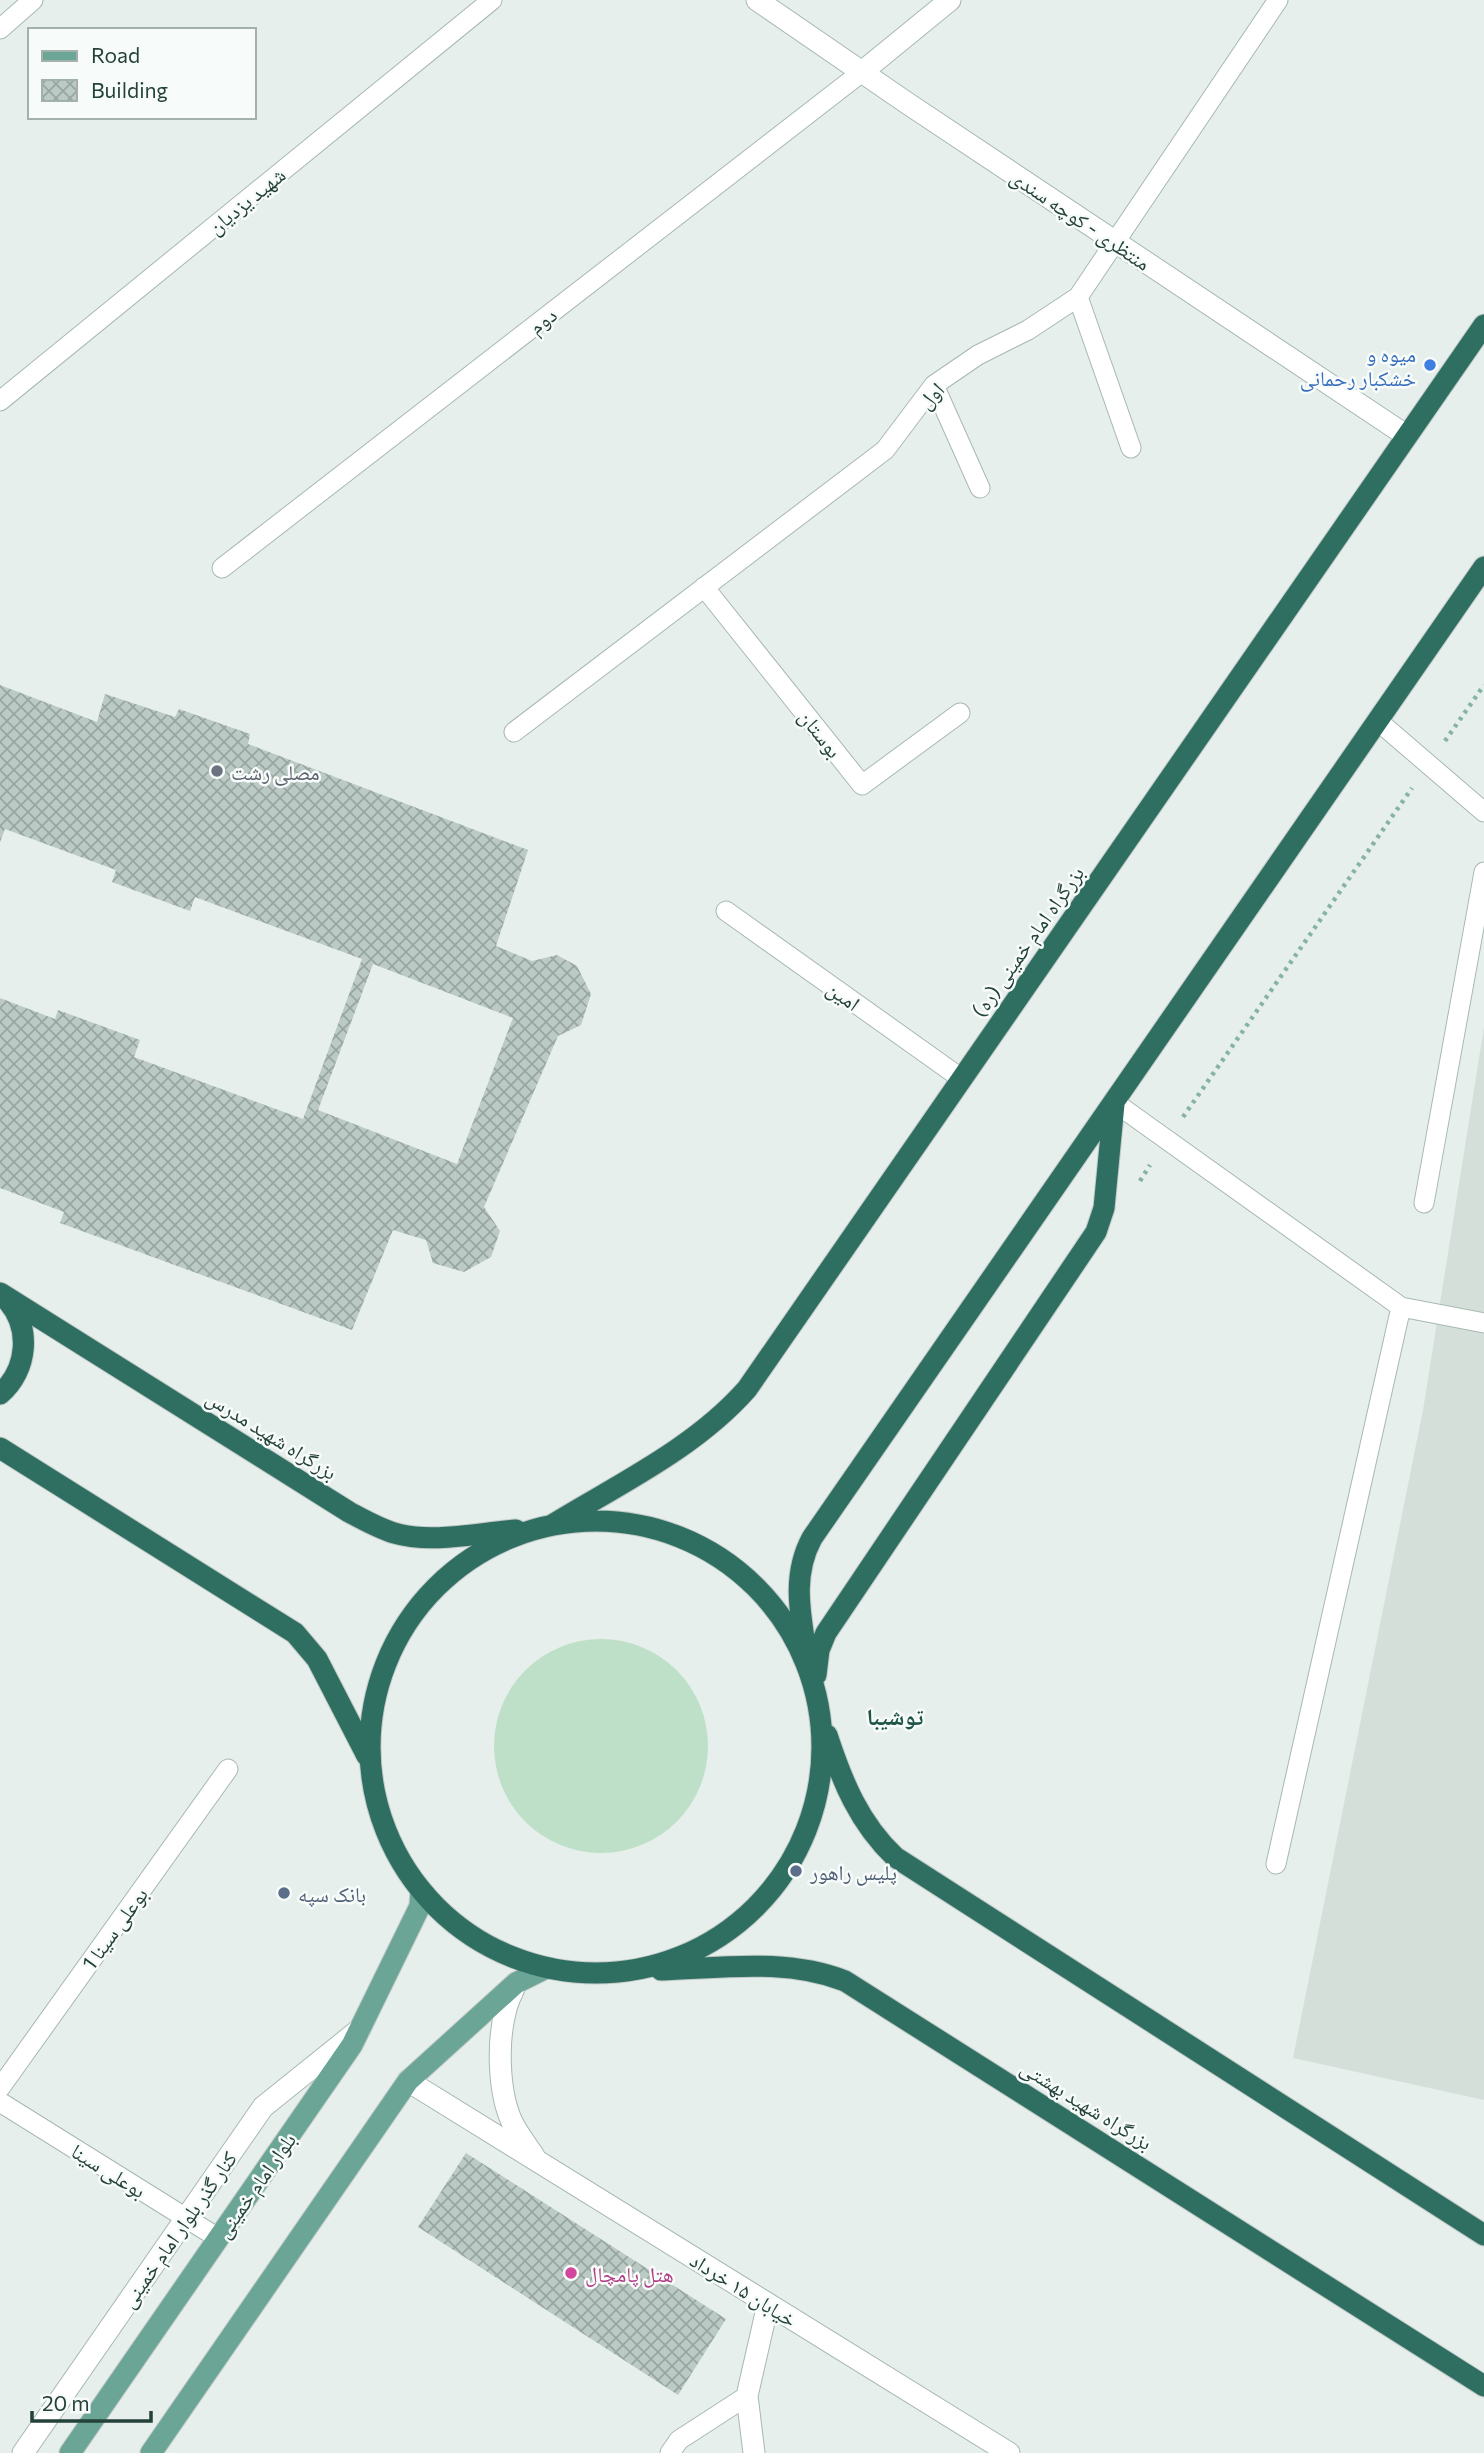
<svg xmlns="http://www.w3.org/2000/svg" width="1484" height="2453" font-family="Commissioner,'Noto Naskh Arabic',sans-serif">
  <defs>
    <pattern id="building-cross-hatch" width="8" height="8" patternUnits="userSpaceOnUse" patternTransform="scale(1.75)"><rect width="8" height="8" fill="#bbcac4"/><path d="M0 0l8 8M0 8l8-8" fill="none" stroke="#98a6a0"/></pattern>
  </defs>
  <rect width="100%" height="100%" fill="#e6efeb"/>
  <path fill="#d4dfda" d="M1484 1027V2100L1293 2058 1423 1410Z"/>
  <path fill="#bfe0c8" d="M494 1746a107 107 0 1 1 214 0a107 107 0 1 1-214 0Z"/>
  <path fill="url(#building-cross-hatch)" fill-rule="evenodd" d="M0 685 97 722 105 694 175 717 179 709 250 734 248 744 528 850 496 946 532 961 557 955 577 966 591 994 581 1025 558 1036 484 1207 500 1231 491 1257 464 1272 433 1263 426 1240 393 1230 352 1330 60 1223 64 1212 0 1188V998L55 1019 58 1010 140 1040 134 1057 303 1119 362 959 195 897 190 911 112 882 116 870 5 829 0 842ZM373 964 513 1018 457 1164 318 1110Z
    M466 2153 726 2319 678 2395 418 2227Z"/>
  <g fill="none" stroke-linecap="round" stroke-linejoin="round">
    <g stroke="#a8b8b2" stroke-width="21">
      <path id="lane" d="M0 29 33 0
        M1078 297 1131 448
        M934 385 980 488
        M0 401 492 0
        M222 568 862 72
        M704 587 862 785 960 713
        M1378 721 1484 812
        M514 732 885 450 934 385 978 355 1028 330 1078 297 1278 0
        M726 911 962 1079
        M1114 1102 1401 1307 1276 1864
        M1424 1203 1484 872
        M1401 1307 1484 1323
        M0 2088 228 1769
        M0 2102 218 2238
        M670 2453 679 2440 747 2396"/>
    </g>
    <g stroke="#a8b8b2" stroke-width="23">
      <path id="street" d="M757 0 907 103 1407 436
        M862 72 950 0
        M516 1983C513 1992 508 2000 506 2009 497 2041 498 2094 513 2124 519 2135 527 2146 534 2156
        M408 2081 1009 2453
        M23 2453 263 2107 360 2029
        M754 2453 747 2396 768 2304"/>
    </g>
    <g stroke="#c2cac8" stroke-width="23">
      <path id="primary" d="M70 2453 352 2045 420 1906 421 1890
        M151 2453 408 2081 516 1983 546 1968"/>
    </g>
    <g stroke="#c2cac8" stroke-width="23">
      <path id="highway" d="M0 1293 349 1512C364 1520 378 1528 394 1533 432 1544 477 1533 516 1530
        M0 1394C28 1370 32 1327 6 1299
        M0 1448 295 1633 317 1659 367 1756
        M370 1747a226 226 0 1 1 452 0a226 226 0 1 1-452 0Z
        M552 1525C619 1484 695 1448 747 1389L1484 325
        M806 1651C800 1612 792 1575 812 1538L1484 567
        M816 1675 819 1650 826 1633 1096 1232 1104 1208 1114 1104
        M827 1735C842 1781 859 1823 895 1857L1484 2235
        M661 1970C721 1968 787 1958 845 1981L1484 2386"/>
    </g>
    <path stroke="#86b3a5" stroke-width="4.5" stroke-dasharray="3.5 5" stroke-linecap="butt" d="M1445 741 1484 685
      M1183 1117 1412 788
      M1140 1181 1150 1165"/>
    <use href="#lane" stroke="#fff" stroke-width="19"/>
    <use href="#street" stroke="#fff" stroke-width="21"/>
    <use href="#primary" stroke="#6aa596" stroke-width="21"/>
    <use href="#highway" stroke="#2f6f62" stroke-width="21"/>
  </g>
  <circle fill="#3f7fe0" stroke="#f7fbf9" stroke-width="2.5" cx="1430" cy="365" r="7"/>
  <circle fill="#6b7280" stroke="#f7fbf9" stroke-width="2.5" cx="217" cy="771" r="7"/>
  <g fill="#5c6f8a" stroke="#f7fbf9" stroke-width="2.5">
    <circle cx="796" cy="1871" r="7"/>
    <circle cx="284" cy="1893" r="7"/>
  </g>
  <circle fill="#d1479c" stroke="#f7fbf9" stroke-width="2.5" cx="571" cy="2273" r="7"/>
  <g text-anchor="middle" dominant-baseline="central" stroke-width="5" stroke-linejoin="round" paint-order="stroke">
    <g font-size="21" fill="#24423a" stroke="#f7fbf9">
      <text transform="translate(246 200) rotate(-39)">شهید یزدیان</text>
      <text transform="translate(1081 219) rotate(34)">منتظری - کوچه سندی</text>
      <text transform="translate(542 320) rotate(-38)">دوم</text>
      <text transform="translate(930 395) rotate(-47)">اول</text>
      <text transform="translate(821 733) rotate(52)">بوستان</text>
      <text transform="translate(1027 941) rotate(-55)">بزرگراه امام خمینی (ره)</text>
      <text transform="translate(844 995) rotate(36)">امین</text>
      <text transform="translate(272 1434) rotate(32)">بزرگراه شهید مدرس</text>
      <text transform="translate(114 1928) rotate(-54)">بوعلی سینا 1</text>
      <text transform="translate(1087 2104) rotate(32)">بزرگراه شهید بهشتی</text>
      <text transform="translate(109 2170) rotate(32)">بوعلی سینا</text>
      <text transform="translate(255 2185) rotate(-55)">بلوار امام خمینی</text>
      <text transform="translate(178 2229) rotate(-55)">کنار گذر بلوار امام خمینی</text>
      <text transform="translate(744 2289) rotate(32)">خیابان ۱۵ خرداد</text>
    </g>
    <g font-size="21" fill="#366cbe" stroke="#f7fbf9" text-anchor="end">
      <text x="1416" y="353">میوه و<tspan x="1416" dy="24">خشکبار رحمانی</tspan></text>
    </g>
    <g font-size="21" fill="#5b616d" stroke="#f7fbf9" text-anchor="start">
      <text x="231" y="771">مصلی رشت</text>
    </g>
    <g font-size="21" fill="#4e5e75" stroke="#f7fbf9" text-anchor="start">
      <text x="810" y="1871">پلیس راهور</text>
      <text x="298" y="1893">بانک سپه</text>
    </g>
    <g font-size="21" fill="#b23c85" stroke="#f7fbf9" text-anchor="start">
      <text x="585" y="2273">هتل پامچال</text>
    </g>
    <g font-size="23" font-weight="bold" fill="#1f5548" stroke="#f7fbf9">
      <text x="895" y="1716">توشیبا</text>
    </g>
  </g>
  <rect x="28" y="28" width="228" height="91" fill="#f7fbf9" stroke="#a3b1ad" stroke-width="2"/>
  <rect x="42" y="51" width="35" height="10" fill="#6aa596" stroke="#a3b1ad" stroke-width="2"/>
  <text x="91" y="63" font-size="21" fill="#24423a">Road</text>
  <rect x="42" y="80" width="35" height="21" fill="url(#building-cross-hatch)" stroke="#a3b1ad" stroke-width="2"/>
  <text x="91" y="98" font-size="21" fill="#24423a">Building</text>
  <path d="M32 2411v10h119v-10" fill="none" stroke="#24423a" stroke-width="3.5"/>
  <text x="42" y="2411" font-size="21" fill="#24423a" stroke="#f7fbf9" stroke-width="5" paint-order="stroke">20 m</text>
</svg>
